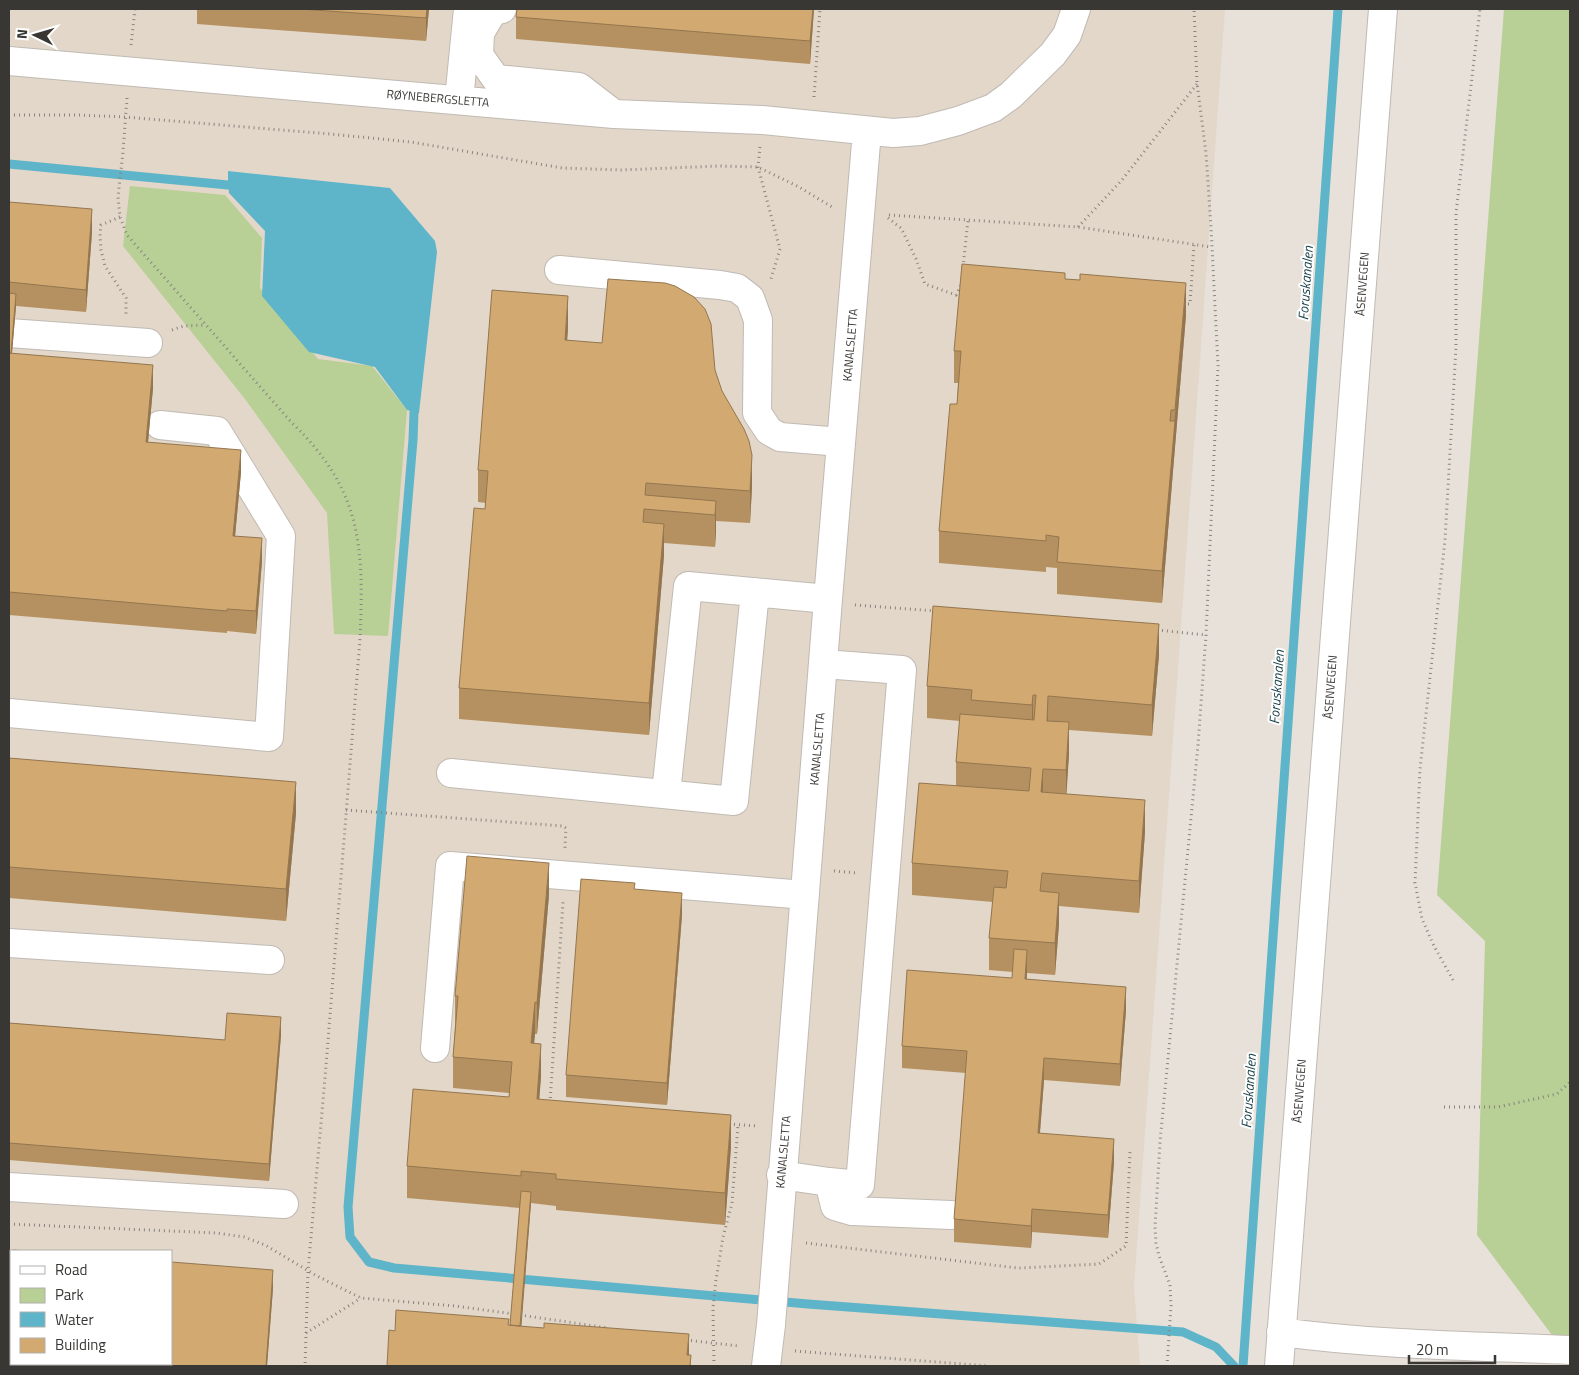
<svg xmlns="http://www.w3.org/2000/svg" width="1579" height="1375" font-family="'Titillium Web',sans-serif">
  <rect width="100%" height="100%" fill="#e7e1da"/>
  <path fill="#e2d7c9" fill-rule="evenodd" d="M9 9H1225L1134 1286 1140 1366H9ZM229 171 390 188 435 241 437 252 419 412 407 410 375 367 309 352 262 296 265 231 229 193 228 185ZM11 1251H171V1364H11Z"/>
  <path fill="#b8cf96" d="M1504 9H1570V1359L1477 1235 1485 941 1437 895Z
    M130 186 225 195 262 238 260 288 318 359 372 366 407 410 388 636 334 634 327 513 245 399 123 246Z"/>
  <path fill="#5eb4c8" d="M228 171 390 188 435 241 437 252 419 413 407 410 375 367 309 352 262 296 265 231 229 193 228 185Z"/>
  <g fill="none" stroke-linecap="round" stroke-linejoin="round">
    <path stroke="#5eb4c8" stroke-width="9" d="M9 164 228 185
      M414 412 413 440 348 1207 350 1237 369 1262 394 1268 808 1304 1183 1332 1216 1347 1234 1366
      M1243 1366 1338 9"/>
    <g stroke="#c0bab3" stroke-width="30">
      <path id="minor" d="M502 9 493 11 480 33 479 55 496 79 579 87 614 114
        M9 61 614 114 762 120 893 133 920 131 958 121 993 108 1011 95 1053 54 1067 35 1076 9
        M459 100 468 9
        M559 270 720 285 737 288 750 298 758 320 757 413 769 431 780 437 841 442
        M9 333 148 343
        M9 713 269 737 281 536 217 431 160 425
        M451 773 734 801 755 592
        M666 793 688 586 828 599
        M9 943 270 960
        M435 1048 450 866 805 895
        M781 1175 829 1182 860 1185 902 670 824 664
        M829 1182 835 1206 852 1211 951 1215
        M9 1187 284 1204
        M1281 1332C1376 1345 1474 1346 1570 1350
        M766 1366 771 1325 828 599 867 131
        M1279 1366 1383 9"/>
    </g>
    <path stroke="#88847f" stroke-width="3" stroke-dasharray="1 4" stroke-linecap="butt" d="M131 45 135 9
      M814 97 820 9
      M127 98 123 152 118 197 120 217 127 235 292 423C362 490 364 547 360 639L325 1078 308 1271 305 1366
      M9 115H78L125 117 330 134 411 142 562 168 621 170 719 166 758 167 799 187 832 207
      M760 147 758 167 780 249 771 279
      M889 215 1078 227 1211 247
      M120 217 101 225 100 234 101 250 105 266 126 298V315
      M888 218 901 228 916 259 925 284 956 295 961 285
      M1078 227 1122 180 1197 84
      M963 267 968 220
      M1183 304H1190L1194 245
      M172 330 184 326 205 325
      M855 605 936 611
      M1157 630 1206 635
      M346 810 563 826 566 828 565 848
      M834 871 858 873
      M1453 980 1434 946 1422 919 1415 883 1420 769 1445 540 1456 347V213L1480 9
      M550 1103 563 902
      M1444 1107H1498L1557 1094 1570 1082
      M729 1124 757 1126
      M9 1224 217 1233 244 1237 265 1245 317 1276 361 1298 455 1306 514 1314
      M806 1243 1018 1268 1099 1264 1126 1246 1130 1152
      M520 1315 608 1328
      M306 1333 361 1298
      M686 1340 739 1346
      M795 1351 988 1366
      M714 1366 713 1308 716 1280 723 1237 732 1203 738 1125
      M1167 1366 1171 1306 1170 1285 1159 1256 1156 1243 1155 1227 1160 1142 1198 745 1206 635 1218 366 1211 227 1206 153 1197 83 1194 9"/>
    <use href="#minor" stroke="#fff" stroke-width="28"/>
  </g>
  <path fill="#b59161" d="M197 9H429L426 41 197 24Z
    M814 9 810 64 516 39V17Z
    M9 202 92 232 86 312 16 306 12 353 153 388 148 442 241 472 235 536 262 561 256 634 227 631V633L9 615Z
    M1065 279 1186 315 1162 603 1057 594V568L1046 567V572L939 563V531L957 404 958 383H954V351Z
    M568 328 567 340 715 370 752 487 750 523 716 521 715 547 664 543V555L649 735 459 719V688L486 503 478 502V470Z
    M1159 655 1152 736 1069 730V754L1066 794 1145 832 1139 913 1059 906V924L1055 975 1027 973V979L1126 1010 1120 1086 1044 1080 1040 1133 1114 1162 1108 1238 1032 1232 1031 1248 954 1242V1219L966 1073 902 1068V1046L1012 978 1013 972 989 970V938L993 902 912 895V863L956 786V762L960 721 927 718V686Z
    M9 758 296 813 286 921 9 898Z
    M635 889 682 915 667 1105 566 1097V1075Z
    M549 895 537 1034H535L534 1043 541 1076 539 1099 731 1147 725 1225 556 1210V1206L531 1203 521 1326 689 1355 691 1366 395 1331 510 1325 520 1208 407 1198V1166L509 1097V1093L453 1088V1057L455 1027V996Z
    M9 1023 225 1040 281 1035 269 1181 9 1160Z
    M11 1268V1364H171L273 1288 267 1366H9V1300Z"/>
  <path fill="#93764f" d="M427 9H429L426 41V18Z
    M813 9H814L810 64V41Z
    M92 209V232L86 312V290Z
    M1186 283V315L1162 603V571Z
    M16 294V306L10 376V364Z
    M568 296V328L565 371V340Z
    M153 365V388L146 464V442Z
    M241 450V472L233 558V536Z
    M752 455V487L750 523V491Z
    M716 501V533L715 547V515Z
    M664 524V555L649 735V703Z
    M262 538V561L256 634V611Z
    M1159 624V655L1152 736V705Z
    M1033 695V727L1032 737V705Z
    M1048 696V728L1047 721Z
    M1069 722V754L1066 802V770Z
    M1043 769V801L1041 792Z
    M296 782V813L286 921V889Z
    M1145 800V832L1139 913V881Z
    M549 863V895L537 1034V1003Z
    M682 893V915L667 1105V1083Z
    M1059 893V924L1055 975V943Z
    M1027 950V973L1025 1001V979Z
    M1126 987V1010L1120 1086V1064Z
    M535 1002V1034L531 1075V1043Z
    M281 1017V1035L269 1181V1164Z
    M541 1044V1076L537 1131V1099Z
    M1044 1058V1080L1038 1156V1133Z
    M731 1115V1147L725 1225V1193Z
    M1114 1139V1162L1108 1238V1215Z
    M531 1192V1203L519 1358V1346Z
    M1032 1209V1232L1031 1248V1226Z
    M273 1270V1288L267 1366H266Z
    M689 1334V1366L687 1355Z"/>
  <path fill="#d2a971" stroke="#93764f" d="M300 9H427L426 18Z
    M517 9H813L810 41 516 17Z
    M9 202 92 209 86 290 9 282Z
    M962 264 1065 273V279L1080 280V274L1186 283 1175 410H1171L1170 421H1175L1162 571 1057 562 1059 537 1046 535V541L939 531 950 404H957L961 351H954Z
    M608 279 665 283 675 286 694 297 705 309 711 324 715 370 722 391 744 429 749 441 752 455 750 491 646 483 645 495 716 501 715 515 644 509 643 522 664 524 649 703 459 688 474 508 485 509 488 471 478 470 492 290 568 296 565 340 602 343Z
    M9 293 16 294 11 353H9Z
    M9 353 153 365 146 442 241 450 233 536 262 538 256 611 227 609V611L9 592Z
    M933 606 1159 624 1152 705 1048 696 1047 721 1069 722 1066 770 1043 769 1041 792 1145 800 1139 881 1042 873 1040 891 1059 893 1055 943 989 938 994 887 1006 888 1008 871 912 863 919 783 1029 791 1031 768 956 762 960 714 1034 720 1036 695H1033L1032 705 971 700 972 690 927 686Z
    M9 758 296 782 286 889 9 867Z
    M467 856 549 863 537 1003 535 1002 531 1043 541 1044 537 1099 731 1115 725 1193 556 1179V1174L531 1172 521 1171V1176L407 1166 413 1089 509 1097 512 1062 453 1057 458 996H455Z
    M581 879 635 883 634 889 682 893 667 1083 566 1075Z
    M1014 949 1027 950 1025 979 1126 987 1120 1064 1044 1058 1038 1133 1114 1139 1108 1215 1032 1209 1031 1226 954 1219 967 1051 902 1046 907 970 1012 978Z
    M227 1013 281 1017 269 1164 9 1143V1023L225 1040Z
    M521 1191 531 1192 520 1326 510 1325Z
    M13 1250 27 1251H13Z
    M171 1262 273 1270 266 1366H148L116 1364H171Z
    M11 1268V1356L9 1355V1300Z
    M396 1310 509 1319 508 1325 519 1326 544 1328V1323L689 1334 687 1355H691L690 1366H387L389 1330 395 1331Z"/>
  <g text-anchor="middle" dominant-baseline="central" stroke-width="4" stroke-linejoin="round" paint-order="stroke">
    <g font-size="12" fill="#393734" stroke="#fff">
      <text transform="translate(438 98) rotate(5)">RØYNEBERGSLETTA</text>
      <text transform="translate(1362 284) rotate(-86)">ÅSENVEGEN</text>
      <text transform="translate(850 345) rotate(-85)">KANALSLETTA</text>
      <text transform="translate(1330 687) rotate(-86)">ÅSENVEGEN</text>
      <text transform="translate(817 749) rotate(-85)">KANALSLETTA</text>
      <text transform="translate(1299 1091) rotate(-86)">ÅSENVEGEN</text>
      <text transform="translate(783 1152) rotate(-85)">KANALSLETTA</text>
    </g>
    <g font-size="14" font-style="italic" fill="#1b434c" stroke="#fff">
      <text transform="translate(1305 283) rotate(-86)">Foruskanalen</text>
      <text transform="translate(1276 687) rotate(-86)">Foruskanalen</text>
      <text transform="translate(1248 1091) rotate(-86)">Foruskanalen</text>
    </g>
  </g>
  <rect width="1579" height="1375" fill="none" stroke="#393734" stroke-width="20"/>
  <rect x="10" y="1250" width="162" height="115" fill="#ffffff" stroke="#b0afae"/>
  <rect x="20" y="1266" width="25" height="8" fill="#ffffff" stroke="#b0afae"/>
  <text x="55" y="1275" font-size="15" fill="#393734">Road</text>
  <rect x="20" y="1288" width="25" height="15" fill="#b8cf96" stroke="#b0afae"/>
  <text x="55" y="1300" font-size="15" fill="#393734">Park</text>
  <rect x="20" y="1312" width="25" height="15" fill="#5eb4c8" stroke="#b0afae"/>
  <text x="55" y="1325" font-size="15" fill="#393734">Water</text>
  <rect x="20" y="1338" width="25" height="15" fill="#d2a971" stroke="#b0afae"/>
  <text x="55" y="1350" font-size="15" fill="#393734">Building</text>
  <g transform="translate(35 35) rotate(275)" stroke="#ffffff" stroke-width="4" paint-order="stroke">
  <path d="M0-4L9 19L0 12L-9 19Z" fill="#393734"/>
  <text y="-8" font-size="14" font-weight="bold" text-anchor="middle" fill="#393734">N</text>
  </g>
  <path d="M1409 1355v8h86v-8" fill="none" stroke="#393734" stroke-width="2.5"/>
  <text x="1416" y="1355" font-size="15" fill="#393734" stroke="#ffffff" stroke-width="4" paint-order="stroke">20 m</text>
</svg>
